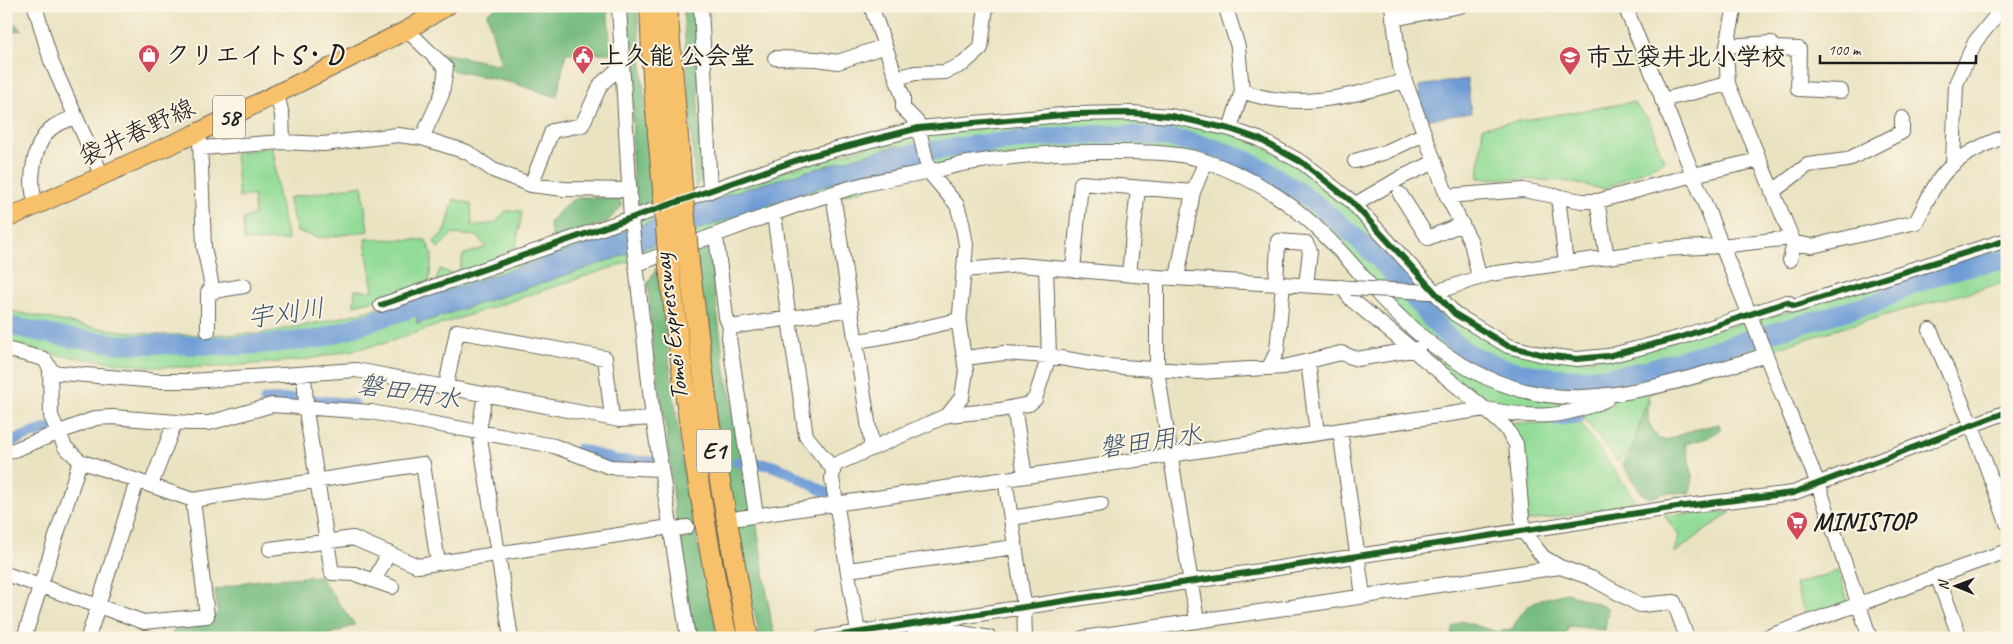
<svg xmlns="http://www.w3.org/2000/svg" width="2013" height="644" font-family="Caveat,'Klee One',sans-serif">
  <rect width="100%" height="100%" fill="#fcf5e5"/>
  <filter id="ink" filterUnits="userSpaceOnUse"><feTurbulence type="fractalNoise" baseFrequency=".02" numOctaves="2"/><feDisplacementMap in="SourceGraphic" scale="10" xChannelSelector="R" yChannelSelector="G"/><feConvolveMatrix kernelMatrix="1 2 1 2 8 2 1 2 1" color-interpolation-filters="sRGB"/></filter>
  <filter id="wash" filterUnits="userSpaceOnUse"><feTurbulence type="fractalNoise" baseFrequency=".0096" numOctaves="4" result="noise"/><feDisplacementMap in="SourceGraphic" scale="20" xChannelSelector="R" yChannelSelector="G"/><feGaussianBlur stdDeviation="1.12" result="paint"/><feColorMatrix in="noise" values="0 0 0 0 0 0 0 0 0 0 0 0 0 0 0 0 0 1.4 0 .05"/><feComposite in="paint" operator="in"/></filter>
  <g filter="url(#wash)">
    <rect width="100%" height="100%" fill="#eae3c2"/>
    <path fill="#93dc97" stroke="#587c5a" d="M1633 102 1649 120 1664 161 1604 189 1564 181 1478 178 1483 127Z
      M1112 114 1233 130 1328 183 1455 314 1490 336 1585 361 1795 310 2007 242V282C1886 314 1765 348 1649 394L1632 450 1617 461 1581 415 1575 412 1485 409 1418 349 1431 345 1260 183 1155 152 975 157 718 232 382 344 304 360 220 367H152L56 355 6 344V310L96 328 160 335 257 334 327 321 401 302 739 184 911 134Z
      M273 147 278 195 288 240 244 241 243 219 255 214 253 195 239 198 235 153Z
      M362 185 368 231 322 238 297 232 288 198Z
      M454 199 471 204 472 226 495 223 506 211H522L516 247 483 265 436 282 440 269 453 274 460 269 463 255 486 247 477 236 452 234 438 248 434 242 446 229Z
      M365 239 426 240 432 254 429 284 392 296 354 305 355 290 373 291Z
      M1506 423H1581L1638 504 1528 521Z
      M1731 512 1674 553 1679 536 1664 515Z
      M1838 571 1848 602 1806 617 1795 584Z"/>
    <path fill="#76bc80" stroke="#496c4e" d="M499 6H607L611 53H566L557 97 513 83 451 70 441 53 501 65 487 13Z
      M627 6H637L653 206H644L635 200 632 159 633 95 630 75Z
      M683 6H695L701 181 695 188Z
      M6 16 22 30 6 33Z
      M582 197 619 199 622 206 607 222 553 240 549 222 570 201Z
      M708 240 725 371 753 499 772 627 776 638H760L732 509 705 363 695 245Z
      M657 267 686 489 718 638H696L682 575 666 428 653 348 648 283Z
      M1649 400 1648 421 1658 439 1666 440 1693 430 1719 424 1721 430 1707 438 1685 444 1693 477 1690 493H1663L1650 498 1642 494 1622 463 1632 450 1646 402Z
      M319 576 355 625 320 638H168L178 625 218 614 215 590 250 581Z
      M1567 593 1608 608 1605 630 1569 626 1564 638H1451L1453 627 1461 621 1497 632 1512 629C1530 597 1534 602 1567 593Z"/>
    <path fill="#6e9cd6" stroke="#455c79" d="M1467 79 1471 113 1422 120 1419 86Z
      M899 145 902 165 830 184 575 272 417 324 415 301 570 250 741 190Z"/>
    <g fill="none" stroke-linecap="round" stroke-linejoin="round">
      <path stroke="#6e9cd6" stroke-width="11" d="M265 400 299 399 354 404
        M1555 420 1579 418
        M6 443 48 428
        M580 449 614 460 653 462
        M737 462 770 465 789 472 839 500"/>
      <path stroke="#6e9cd6" stroke-width="19" d="M877 161C921 151 963 146 1008 141 1081 133 1160 127 1231 154 1290 177 1354 232 1397 278 1418 302 1443 339 1471 354 1519 380 1589 384 1641 371L1878 302C1918 280 1961 265 2007 260
        M6 325 69 338 120 344 239 346 319 339 439 299"/>
    </g>
  </g>
  <g filter="url(#ink)">
    <g fill="none" stroke-linecap="round" stroke-linejoin="round">
      <g stroke="#646256" stroke-width="16">
        <path id="minor" d="M35 6 51 61 102 176
          M619 6 631 219 653 418 688 638
          M701 6 710 191
          M1392 6 1400 66 1405 81 1447 196 1471 242 1479 277
          M1625 6 1818 484 1870 638
          M1735 6 1726 51 1728 84 1794 243 1790 260
          M1393 19 1460 6
          M407 30 446 68 442 94 422 138
          M1727 46 1771 43 1774 48 1799 49 1798 89 1841 91
          M775 58 817 59 838 62 885 46
          M897 78 915 73 945 72 963 64 981 48 986 6
          M1242 91C1298 112 1349 96 1405 81
          M277 94 282 115 283 142
          M1662 100 1728 84
          M1230 129 1242 91 1238 47 1226 8 1230 6
          M200 141 204 247 213 292
          M201 148 283 142 323 144 398 135 422 138 467 152 493 170 531 185 564 189 630 190
          M1355 161 1386 152 1424 134
          M1953 164 1956 84 1975 42 2004 6
          M531 185 552 131 582 125 601 84 623 65
          M1772 192 1808 165 1847 160 1902 132V118
          M833 194 872 448
          M1400 194 1428 238 1462 224
          M1447 196 1523 190 1582 201H1598L1693 175 1759 160
          M1558 196 1566 264
          M1597 201 1607 257
          M37 205C27 184 33 142 53 127 59 123 68 120 74 117
          M1354 205 1402 177 1435 162
          M774 215 806 436 833 469
          M716 236 726 317 730 327 729 338 756 515
          M1794 243 1812 246 1916 222C1924 207 1931 190 1941 177 1956 157 1984 144 2007 136
          M637 264C707 239 776 210 847 189 873 181 899 177 926 172 940 170 954 165 968 163 1013 156 1059 151 1104 152 1133 152 1175 151 1202 160 1276 184 1321 226 1369 284 1427 352 1504 406 1598 396 1656 390 1711 372 1766 355
          M964 270 1020 265 1157 277 1350 288
          M1073 270 1081 183 1193 192
          M1129 274 1138 188
          M1157 277V370L1197 621
          M1177 278 1193 192 1203 168
          M1276 283 1278 241 1306 243 1310 251 1306 285
          M1342 287 1352 300 1485 409 1506 428 1516 444 1523 531 1543 557 1560 567 1591 578 1640 605 1674 602 1687 638
          M1430 292H1436L1490 274 1664 249 1721 246 1791 238
          M381 305 809 156 919 128 1073 114 1132 113 1171 116 1230 129 1259 139 1303 163 1351 201 1455 314 1508 346 1544 355 1577 359 1608 356 1678 338 1787 302 1794 306 2007 240
          M730 327 851 309
          M1930 330 1972 426 2007 523
          M208 331V292L244 286
          M856 341C891 337 925 327 959 320
          M6 349 44 359 50 368 51 416 65 447 80 461 193 500 423 464 438 563
          M965 358 1004 353 1049 356 1107 366 1199 372 1284 367 1341 353 1357 359 1418 349
          M1308 361 1317 433
          M1269 368 1277 351 1283 284
          M50 372 157 381H190L356 370 620 420 653 418
          M304 374 307 417 332 573 355 574 392 587
          M446 386 457 331 605 358 612 418
          M485 394 479 431 511 638
          M1014 407 1025 476
          M948 415 1000 410 1029 404 1035 399 1049 356 1046 268
          M1340 430 1363 596
          M6 453 96 418 112 417 190 423H209L272 405 371 412 554 446 610 467 661 469
          M1005 479 1024 605 1025 638
          M151 485 175 422
          M739 518 1485 409C1535 418 1560 420 1607 399
          M1011 518 1101 504
          M670 530 687 527
          M270 549 353 538 418 566 670 527
          M848 570 1015 547
          M6 574 144 622 207 616 193 500
          M1937 575 1960 638
          M375 579 389 553
          M24 638 80 461
          M88 638 137 481
          M822 638 1677 507 1793 493 2007 412
          M859 638 832 478 834 465 948 415 962 397 966 371 959 325 966 245 962 222 957 205 929 172 917 122 903 108V97L871 6
          M912 638 945 630 990 638
          M1083 638 1560 567
          M1764 638 2007 551"/>
      </g>
      <g stroke="#646256" stroke-width="20">
        <path id="major" d="M6 219 199 132 407 30 447 6"/>
      </g>
      <g stroke="#646256" stroke-width="22">
        <path id="highway" d="M650 6 653 77 663 190
          M667 6 682 185
          M689 263 709 420 748 638
          M669 266C684 391 701 515 727 638"/>
      </g>
      <use href="#minor" stroke="#fff" stroke-width="14"/>
      <use href="#major" stroke="#f7c06b" stroke-width="18"/>
      <use href="#highway" stroke="#f7c06b" stroke-width="20"/>
      <g stroke="#646256" stroke-width="16" stroke-linecap="butt">
        <path id="minor-bridge" d="M1351 288 1430 292"/>
      </g>
      <g stroke="#646256" stroke-width="22" stroke-linecap="butt">
        <path id="highway-bridge" d="M682 185 689 263
          M663 190 669 266"/>
      </g>
      <use href="#minor-bridge" stroke="#fff" stroke-width="14"/>
      <use href="#highway-bridge" stroke="#f7c06b" stroke-width="20"/>
      <g stroke="#fcf5e5" stroke-width="9">
        <path id="cycleway" d="M381 305 809 156 919 128 1073 114 1132 113 1171 116 1230 129 1259 139 1303 163 1351 201 1455 314 1508 346 1544 355 1577 359 1608 356 1678 338 1787 302 1794 306 2007 240
          M822 638 1677 507 1793 493 2007 412"/>
      </g>
      <use href="#cycleway" stroke="#1b5e20" stroke-width="6"/>
    </g>
  </g>
  <defs>
    <g id="shop-pin" transform="scale(1.125)"><path d="M0 17L-7.5 6A9.5 9.5 0 1 1 7.5 6Z" fill="#d1495b" stroke="#fcf5e5"/><path d="M-5-2.5h2.3a2.7 3.5 0 0 1 5.4 0H5L5.5 6h-11ZM-1.5-2.5h3a1.5 2.3 0 0 0-3 0Z" fill="#fff"/></g>
    <g id="civic-pin" transform="scale(1.125)"><path d="M0 17L-7.5 6A9.5 9.5 0 1 1 7.5 6Z" fill="#d1495b" stroke="#fcf5e5"/><path d="M-.6-6.5H3V-4.5H.6V-3L4-1V1h2V6H-6V1h2V-1L-.6-3ZM-1.2 2.5V6h2.4V2.5Z" fill="#fff"/></g>
    <g id="school-pin" transform="scale(1.125)"><path d="M0 17L-7.5 6A9.5 9.5 0 1 1 7.5 6Z" fill="#d1495b" stroke="#fcf5e5"/><path d="M0-5L7-2L0 1L-7-2ZM-4 1L0 2.5L4 1V4Q0 6-4 4Z" fill="#fff"/></g>
    <g id="supermarket-pin" transform="scale(1.125)"><path d="M0 17L-7.5 6A9.5 9.5 0 1 1 7.5 6Z" fill="#d1495b" stroke="#fcf5e5"/><path d="M-6-5.5h2.5l.6 2H6L4.5 2H-2.5L-4.4-4H-6ZM-1.5 3.2a1.3 1.3 0 1 0 .1 0ZM3 3.2a1.3 1.3 0 1 0 .1 0Z" fill="#fff"/></g>
  </defs>
  <g fill-rule="evenodd">
    <use href="#shop-pin" x="149" y="55"/>
    <use href="#civic-pin" x="583" y="56"/>
    <use href="#school-pin" x="1570" y="57"/>
    <use href="#supermarket-pin" x="1797" y="522"/>
  </g>
  <g text-anchor="middle" dominant-baseline="central" stroke-width="4" stroke-linejoin="round" paint-order="stroke">
    <g fill="#fcf5e5" stroke="#5f5d58" stroke-width="1">
      <rect x="213" y="95.5" width="32" height="43" rx="4"/>
      <rect x="696.5" y="429.5" width="35" height="43" rx="4"/>
    </g>
    <g font-size="24" font-weight="bold" fill="#1c1c1c">
      <text x="229" y="117">58</text>
      <text x="714" y="451">E1</text>
    </g>
    <g font-size="25" font-weight="bold" fill="#1c1c1c" stroke="#fcf5e5" text-anchor="start">
      <text x="165" y="55">クリエイトS・D</text>
      <text x="599" y="56">上久能 公会堂</text>
      <text x="1586" y="57">市立袋井北小学校</text>
      <text x="1813" y="522">MINISTOP</text>
    </g>
    <g font-size="25" fill="#1c1c1c" stroke="#fcf5e5">
      <text transform="translate(137 132) rotate(-25)">袋井春野線</text>
      <text transform="translate(671 327) rotate(-97)">Tomei Expressway</text>
    </g>
    <g font-size="26" font-style="italic" fill="#415670" stroke="#fcf5e5">
      <text transform="translate(286 313) rotate(-8)">宇刈川</text>
      <text transform="translate(409 392) rotate(9)">磐田用水</text>
      <text transform="translate(1150 441) rotate(-8)">磐田用水</text>
    </g>
  </g>
  <rect width="2013" height="644" fill="none" stroke="#fcf5e5" stroke-width="25"/>
  <g transform="translate(1956 586) rotate(271)" stroke="#fcf5e5" stroke-width="4" paint-order="stroke">
  <path d="M0-4L9 19L0 12L-9 19Z" fill="#1c1c1c"/>
  <text y="-8" font-size="14" font-weight="bold" text-anchor="middle" fill="#1c1c1c">N</text>
  </g>
  <path d="M1820 55v8h156v-8" fill="none" stroke="#1c1c1c" stroke-width="2.5"/>
  <text x="1828" y="55" font-size="15" fill="#1c1c1c" stroke="#fcf5e5" stroke-width="4" paint-order="stroke">100 m</text>
</svg>
